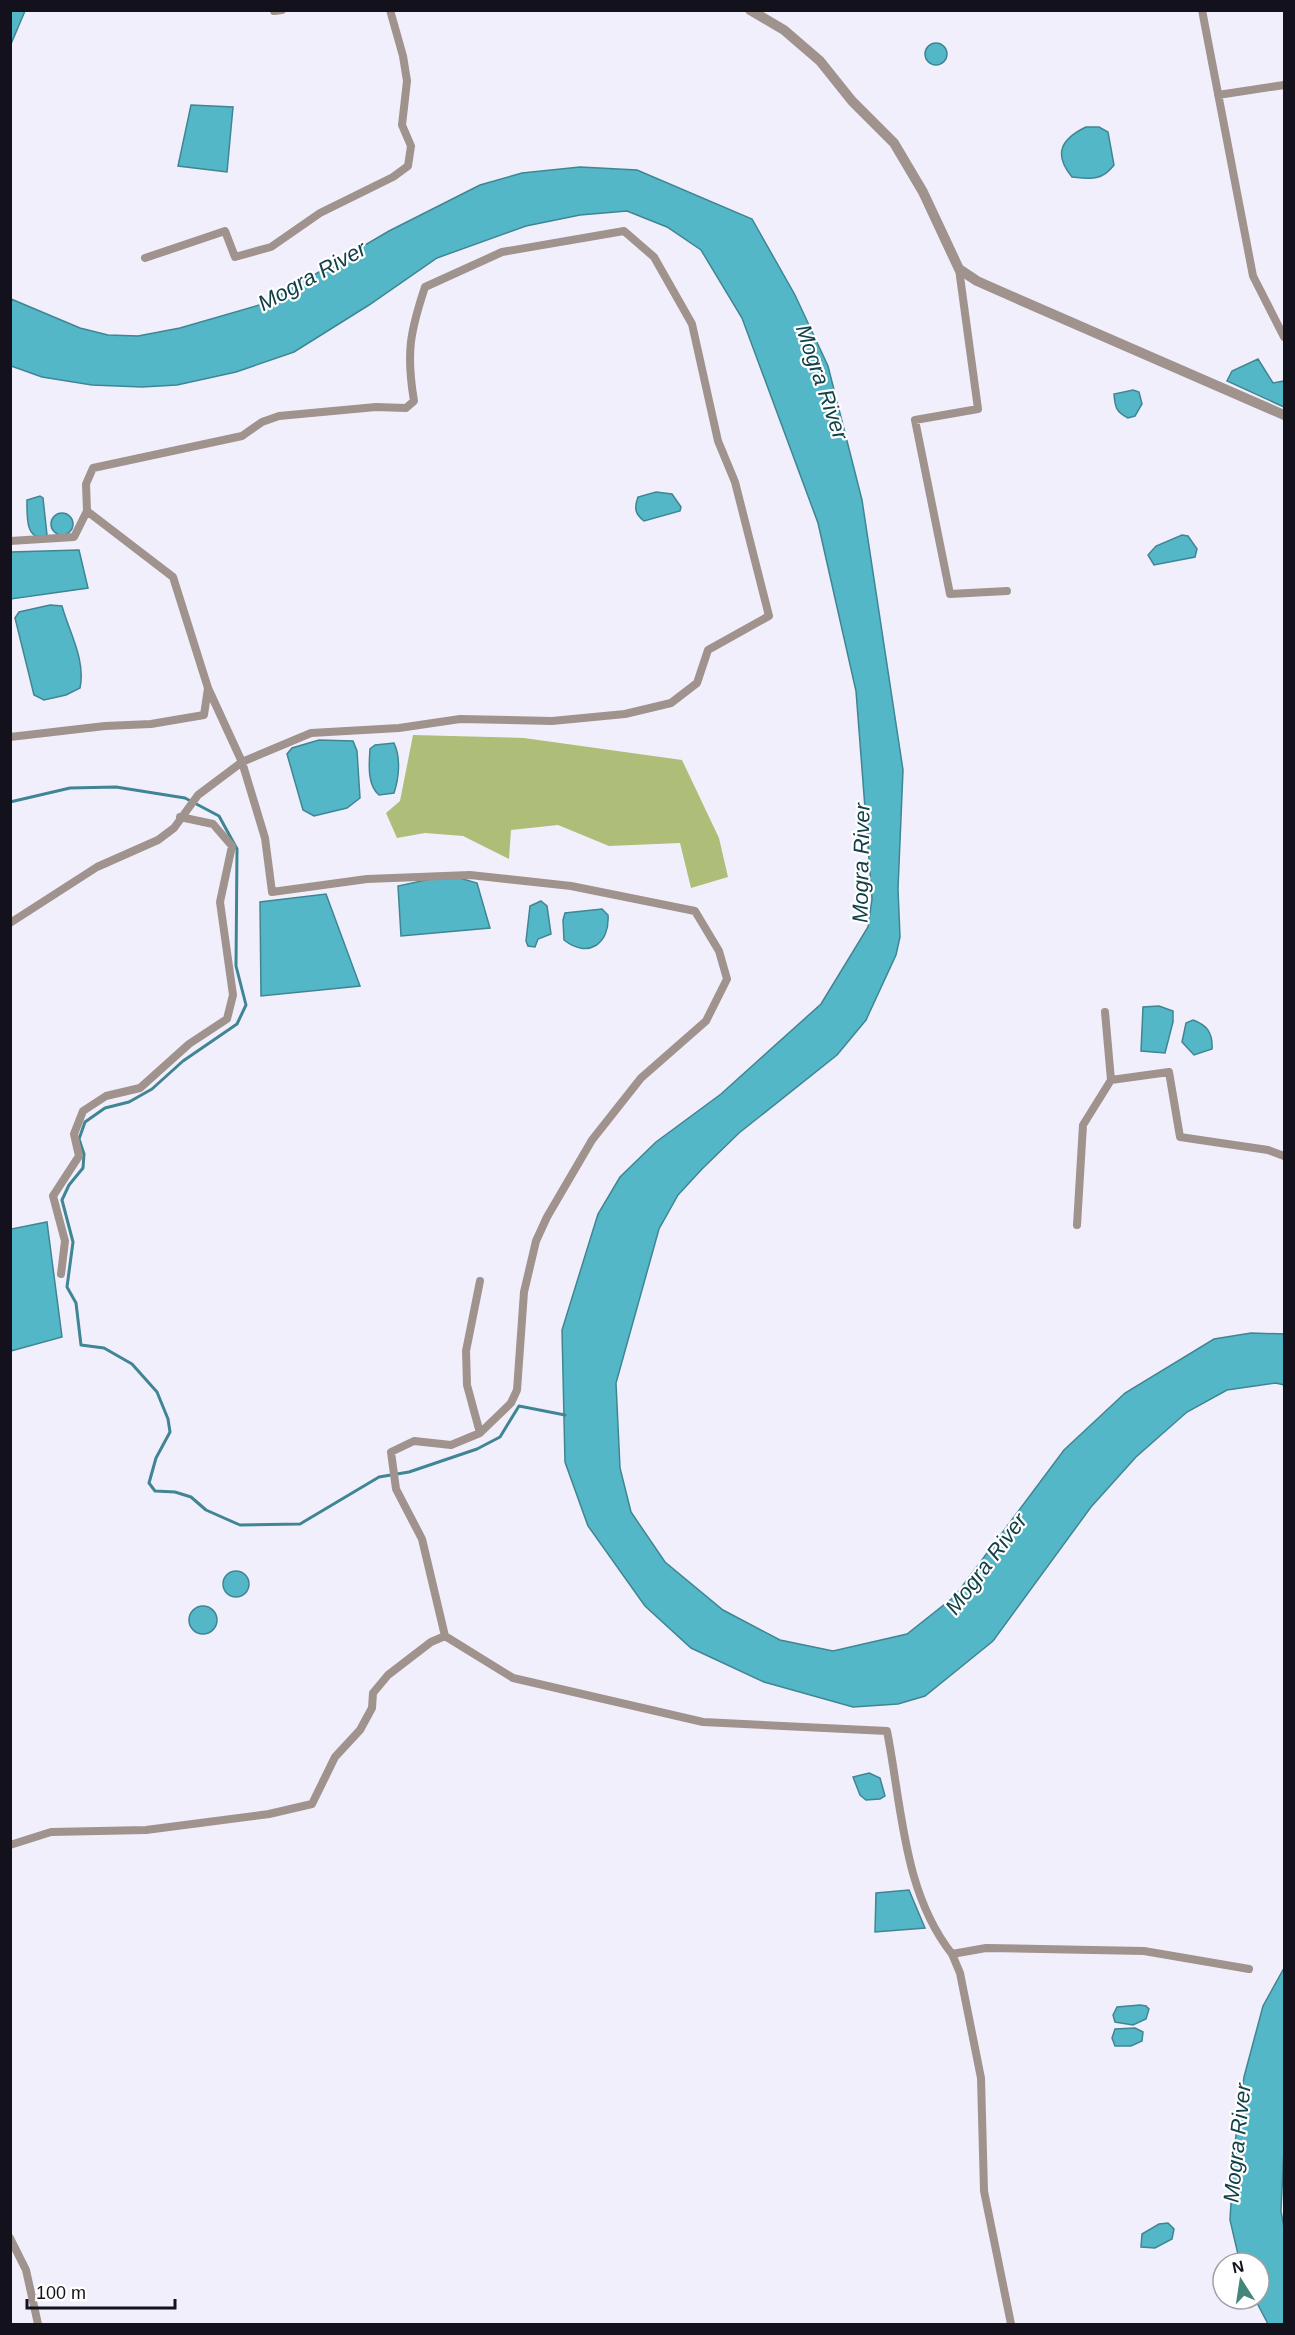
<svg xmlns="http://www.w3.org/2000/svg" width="1295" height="2335" font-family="Arial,sans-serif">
  <rect width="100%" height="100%" fill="#f1effc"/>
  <path fill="#aebe78" d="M413 735 524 738 682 760 719 838 728 877 691 888 680 843 609 846 558 825 511 830 509 859 463 836 425 833 397 838 386 813 400 801Z"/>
  <path fill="#53b7c7" stroke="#408593" stroke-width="1.5" d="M11 10 25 11 11 44 10 11Z
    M925 54a11 11 0 1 1 22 0a11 11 0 1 1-22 0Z
    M191 105 233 107 227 172 178 166Z
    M1086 127H1099L1108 132 1114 165C1102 181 1091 179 1072 177 1053 154 1061 139 1086 127Z
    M580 167 637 170 752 219 795 295 828 366 862 500 903 770 898 889 900 937 896 955 866 1020 837 1055 739 1133 702 1169 678 1195 659 1229 616 1383 620 1468 631 1512 665 1562 723 1610 780 1640 833 1651 907 1634 955 1596 1064 1450 1125 1393 1214 1339 1251 1333 1284 1334V1385L1276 1383 1227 1390 1187 1412 1136 1457 1091 1507 993 1641 925 1696 898 1704 853 1707 764 1682 691 1648 645 1606 588 1526 565 1462 562 1330 598 1214 620 1177 656 1142 721 1094 821 1004 868 927 872 899 856 691 818 523 742 318 701 250 667 227 627 211 580 215 526 226 437 258 369 305 294 352 236 372 177 385 142 387 92 385 42 377 11 366V299L80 328 108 335 138 336 180 328 266 303 389 231 480 185 522 173Z
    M1258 359 1273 383 1284 381V407L1227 381 1232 371Z
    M1133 390 1139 392 1142 404 1135 416 1128 418C1116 412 1115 407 1114 394Z
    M656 492 672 494 681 507 680 511 644 521C635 514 634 508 638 497Z
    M40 496 43 498 47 535C25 544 27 514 27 500Z
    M51 524a11 11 0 1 1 22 0a11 11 0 1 1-22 0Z
    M1182 535 1188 536 1197 549 1195 557 1154 565 1148 555 1156 546Z
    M79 550 88 588 11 599V552Z
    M50 605 62 606C69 632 86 660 80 688L66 695 44 700 34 695 15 618 19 612Z
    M319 740 353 741 357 751 360 798 347 808 314 816 303 810 287 754 292 748Z
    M394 743C401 758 399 778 394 793L379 795C367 785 369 764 370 749L375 745Z
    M449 875 477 883 490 928 401 936 398 886Z
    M326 894 360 986 261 996 260 902Z
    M541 901 547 906 551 934 538 939 535 947 528 946 526 941 530 906Z
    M602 909 608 915C610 944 588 959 564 940L563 920 565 913Z
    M1159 1006 1173 1011V1022L1165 1053 1141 1051 1143 1007Z
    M1193 1020C1207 1025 1213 1033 1212 1049L1194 1055 1182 1042 1186 1023Z
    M47 1222 62 1337 11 1351V1229Z
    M223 1584a13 13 0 1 1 26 0a13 13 0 1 1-26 0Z
    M189 1620a14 14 0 1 1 28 0a14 14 0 1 1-28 0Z
    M869 1773 880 1778 885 1796 880 1799 866 1800 860 1795 853 1777Z
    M909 1890 925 1928 875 1932 876 1893Z
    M1284 1968V2147L1281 2211 1284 2228V2324H1268L1255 2299H1259V2263H1240L1230 2220 1234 2150 1244 2077 1263 2006Z
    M1140 2005 1146 2006 1149 2009 1146 2019 1133 2025 1115 2022 1113 2015 1117 2007Z
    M1135 2028 1143 2032 1142 2041 1131 2046H1115L1112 2038 1115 2029Z
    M1168 2223 1174 2229 1172 2239 1155 2248 1141 2247 1142 2234 1159 2224Z"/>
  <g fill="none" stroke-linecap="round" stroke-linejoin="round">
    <path stroke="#408593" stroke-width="3" d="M10 802 70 788 116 787 185 798 219 816 237 849 236 966 246 1005 237 1024 183 1061 152 1089 129 1102 105 1108 85 1122 79 1139 84 1154 83 1168 69 1185 62 1200 73 1242 67 1287 76 1303 81 1345 104 1348 132 1364 157 1392 168 1419 170 1432 156 1458 149 1483 155 1491 175 1492 191 1497 206 1510 240 1525 300 1524 379 1477 409 1472 477 1449 500 1437 519 1406 565 1415"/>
    <path stroke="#a0928c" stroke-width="8" d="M1202 10 1253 276 1284 337
      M274 11 282 10
      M1218 95 1284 85
      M145 258 225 231 235 257 271 247 320 213 393 177 408 166 411 146 402 125 407 81 403 56 390 10
      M959 269 978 409 915 420 950 594 1007 591
      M10 541 74 537 87 511 173 577 208 688
      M10 737 105 726 151 724 204 715 208 688 242 762 265 838 272 892 367 879 470 875 571 886 695 911 719 951 727 979 706 1021 641 1078 592 1140 547 1217 536 1241 524 1292 517 1390 511 1403 480 1433
      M10 923 97 867 158 840 174 828 198 795 242 762 311 733 399 728 460 719 552 721 625 714 671 703 697 683 708 650 769 616 735 482 718 441 692 324 654 257 624 231 502 252 425 287C410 332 406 353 414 401L406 408 376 407 279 416 262 422 242 436 93 468 86 484 87 511
      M1105 1012 1111 1080 1169 1072 1180 1137 1268 1150 1284 1156
      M1077 1225 1083 1125 1111 1080
      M61 1274 65 1241 53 1196 79 1156 74 1134 83 1111 106 1096 140 1088 189 1044 227 1019 233 995 220 902 232 846 213 824 180 817
      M445 1636 422 1539 396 1489 391 1452 414 1441 451 1445 480 1433 467 1385 466 1351 480 1281
      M10 1845 51 1832 146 1830 269 1814 312 1804 335 1757 360 1730 372 1708 373 1693 388 1675 431 1642 445 1636 513 1678 703 1722 887 1731C902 1807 903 1892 952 1954
      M10 2238 26 2270 38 2324
      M1011 2324 984 2191 981 2078 960 1973 952 1954 986 1948 1144 1951 1249 1969"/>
    <path stroke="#a0928c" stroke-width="10" d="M750 10 784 30 820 61 852 101 894 143 923 192 959 269 977 281 1011 296 1284 415"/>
  </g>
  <g text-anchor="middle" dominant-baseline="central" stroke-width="4.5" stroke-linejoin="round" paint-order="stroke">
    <g font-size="22" font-style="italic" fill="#124047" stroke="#fff">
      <text transform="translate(312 276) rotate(-29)">Mogra River</text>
      <text transform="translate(822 382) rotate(71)">Mogra River</text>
      <text transform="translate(861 863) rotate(-89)">Mogra River</text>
      <text transform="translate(986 1564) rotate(-53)">Mogra River</text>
      <text transform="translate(1237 2143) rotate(-84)">Mogra River</text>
    </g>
  </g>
  <rect width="1295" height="2335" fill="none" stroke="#13111b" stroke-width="24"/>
  <g transform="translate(1241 2281) rotate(348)"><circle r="28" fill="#ffffff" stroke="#a1a0a4" stroke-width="1.5"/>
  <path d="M0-4.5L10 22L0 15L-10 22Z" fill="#448678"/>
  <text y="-9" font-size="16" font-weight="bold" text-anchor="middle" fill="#13111b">N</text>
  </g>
  <path d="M27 2299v9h148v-9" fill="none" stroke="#13111b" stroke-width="3"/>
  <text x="36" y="2299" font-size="18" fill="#13111b" stroke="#ffffff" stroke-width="4.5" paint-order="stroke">100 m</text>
</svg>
